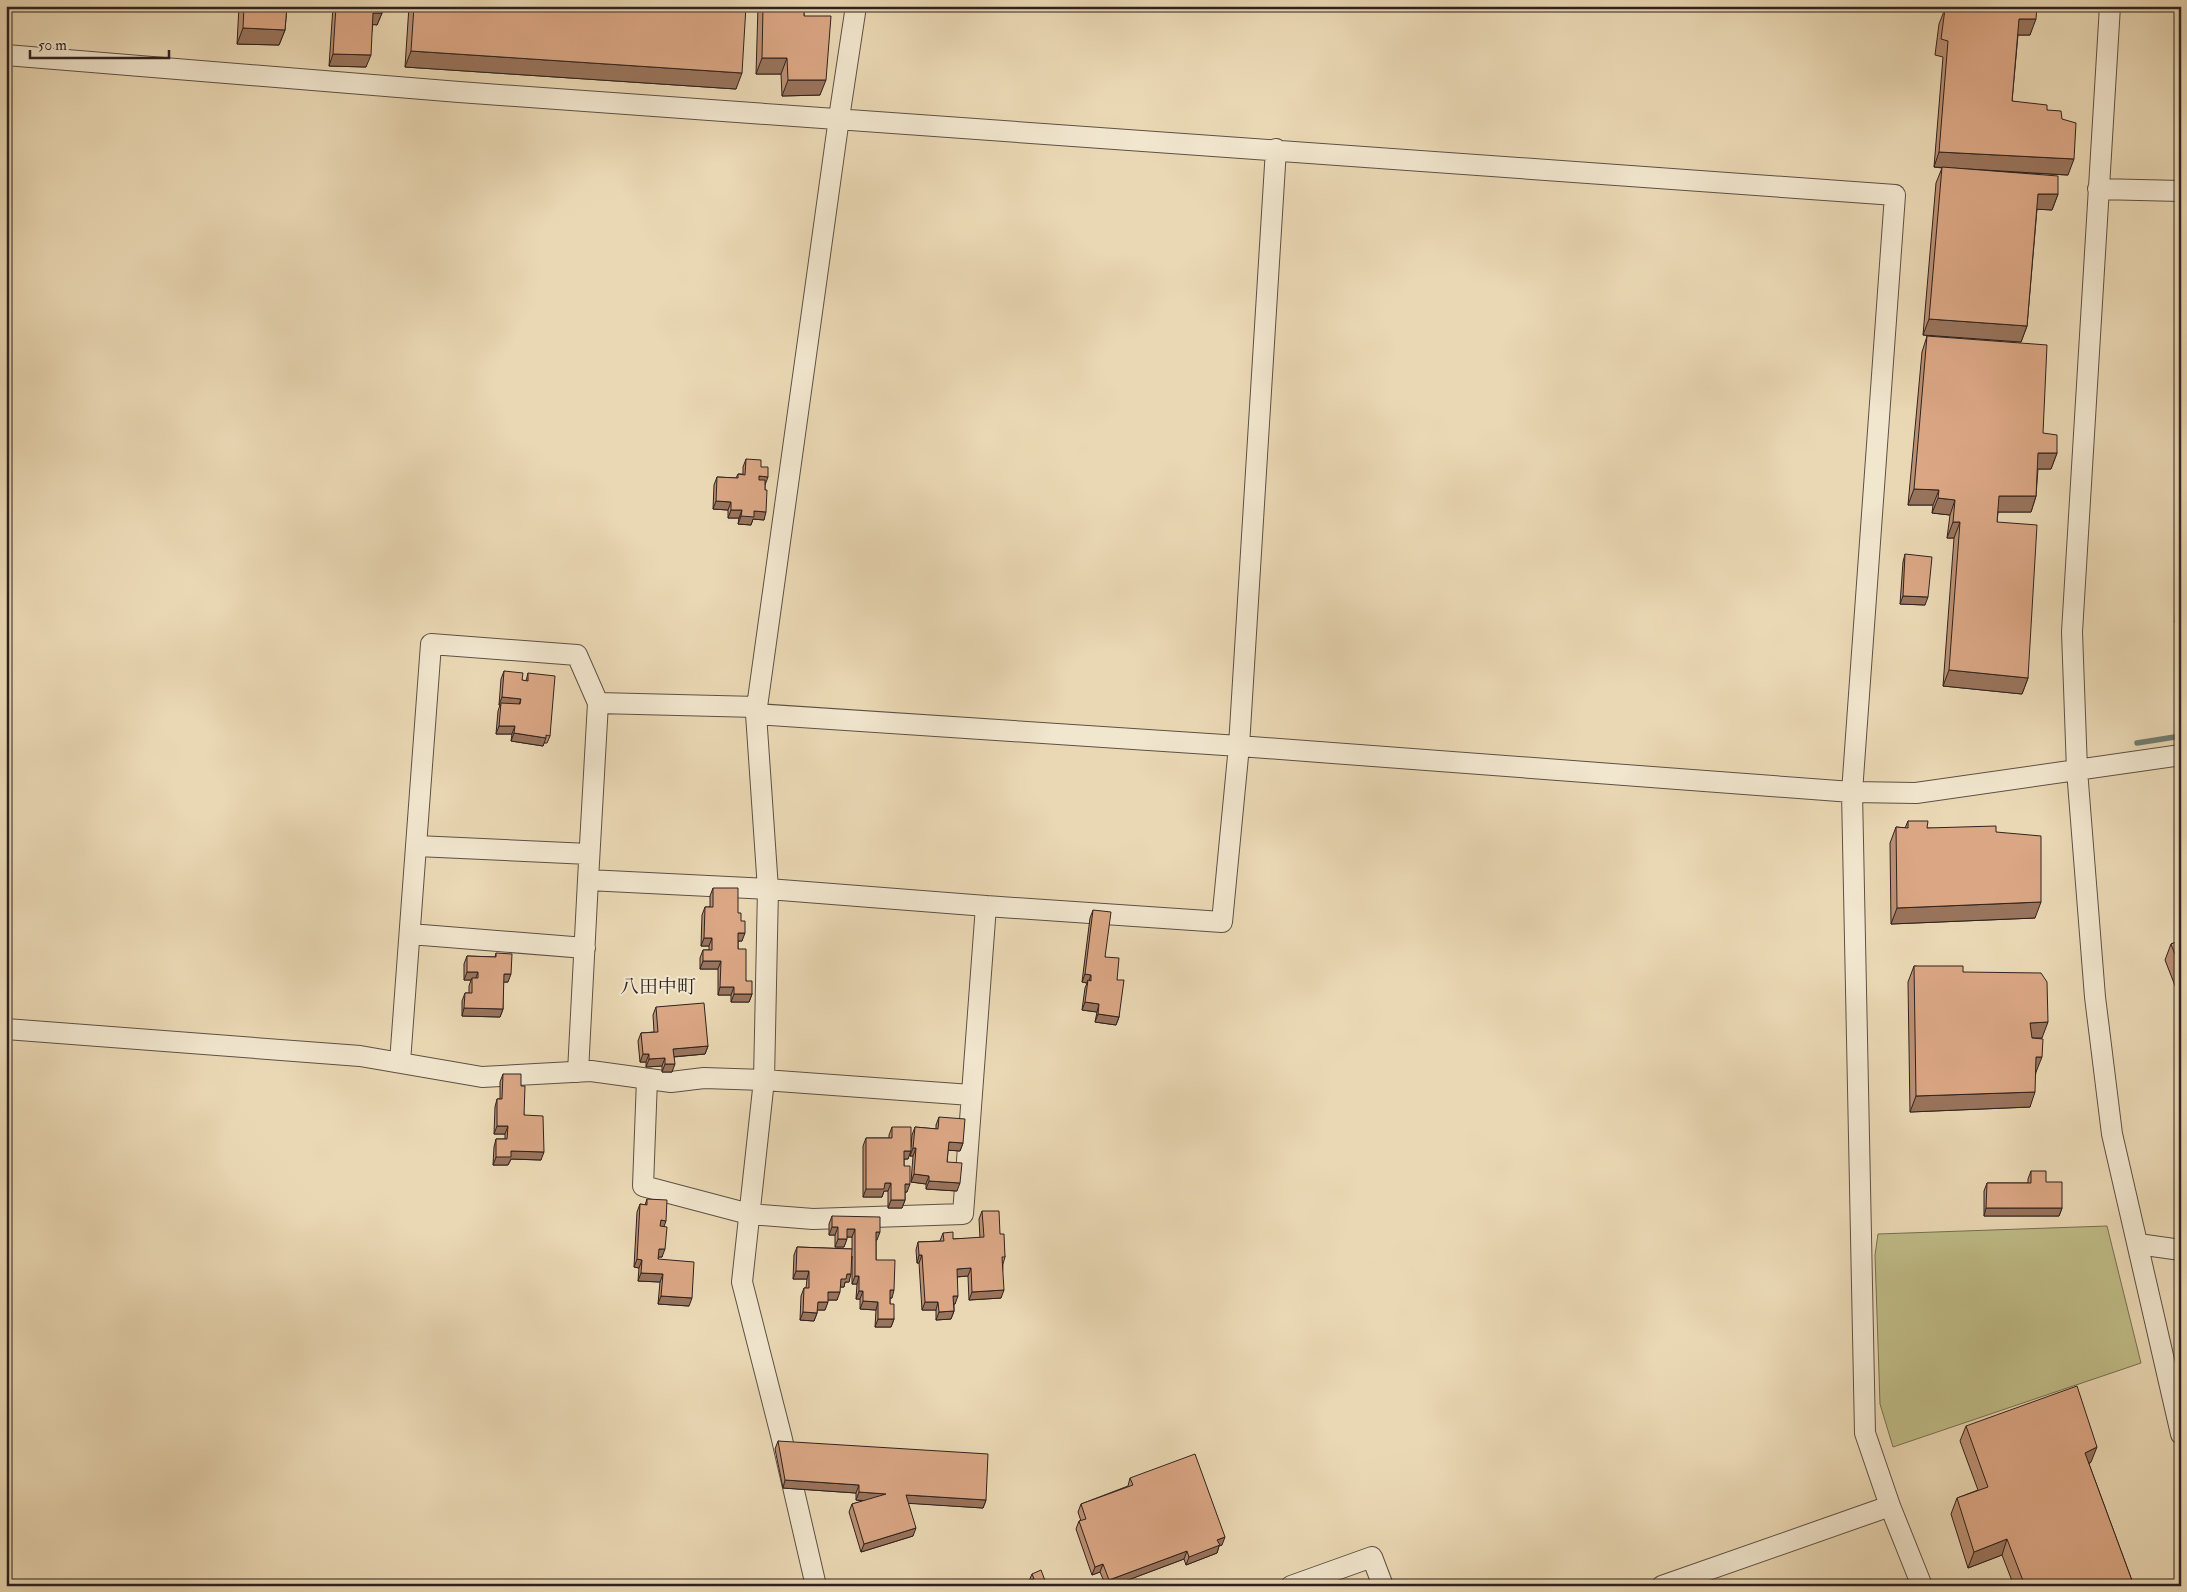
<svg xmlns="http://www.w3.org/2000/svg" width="2187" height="1592" font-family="'IM FELL Double Pica','Noto Serif JP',serif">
  <rect width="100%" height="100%" fill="#ead8b4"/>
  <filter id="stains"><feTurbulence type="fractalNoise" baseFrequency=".004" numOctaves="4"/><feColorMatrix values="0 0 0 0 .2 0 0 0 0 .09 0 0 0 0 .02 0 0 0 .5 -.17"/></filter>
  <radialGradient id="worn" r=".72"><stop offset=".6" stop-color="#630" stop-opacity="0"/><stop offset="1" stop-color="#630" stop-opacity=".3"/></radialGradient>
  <path fill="#bfbc87" stroke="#776f52" d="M2107 1226 2141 1363 1893 1447 1880 1404 1875 1255 1878 1234Z"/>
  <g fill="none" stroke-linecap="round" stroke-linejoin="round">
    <path stroke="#6e7d73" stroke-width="5.5" d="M2137 743 2181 736"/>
    <g stroke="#5e5044" stroke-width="22">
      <path id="minor" d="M2110 6 2072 632 2077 770 2095 997 2112 1134 2181 1434
        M6 55 459 92 1895 195 1852 792 1865 1433 1890 1506 1922 1586
        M2098 189 2181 191
        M598 703 757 707
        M756 714 1239 746 1852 792 1916 793 2181 755
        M417 846 589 854
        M986 906 1222 922 1239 746 1276 149
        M410 934 585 948
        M6 1029 360 1056 482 1077 591 1071 671 1082 704 1078 764 1080 971 1095
        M400 1062 431 644 577 655 598 703 588 880
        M578 1072 588 880 768 889 986 906 963 1214 813 1219 749 1214 643 1186 647 1079
        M2138 1244 2181 1250
        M816 1586 781 1435 742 1282 764 1080 768 889 756 714 839 118 856 6
        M1291 1586 1372 1557 1383 1586
        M1662 1586 1890 1506"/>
    </g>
    <use href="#minor" stroke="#f1e6ce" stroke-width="20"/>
  </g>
  <path fill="#bb8f72" stroke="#2f221e" d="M239 6H287L285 30 279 45 237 44Z
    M333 6H382V13L377 25 373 24 366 67 329 66Z
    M409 6H746L736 89 405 67Z
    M758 6H804V16L820 95 782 96 781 74H756Z
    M1944 6H2037L2030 35H2018L2012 101 2047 110 2062 119 2068 175 1989 171 2058 194 2052 210 2037 209 2027 326 2021 342 1923 335 1936 183 1942 168 1934 167 1943 57 1935 55 1939 24 1943 14Z
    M1927 336 2043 433 2057 453 2051 469H2038L2036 496 2031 512H1998L1997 522 2028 678 2022 694 1943 686 1954 538H1947L1950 515 1932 513 1933 505H1908L1922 352Z
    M746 459 761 467 765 485 764 520 753 519 751 525 738 524 739 518H728V510L713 509 714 485 717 477 736 478 738 474H743V467Z
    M2181 482V623H2175Z
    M1905 554 1925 605 1900 604 1903 562Z
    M504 671 522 680 526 681 528 673 550 736 547 743H544L543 746 511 741 512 734H496L498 711 500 705H499L501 679Z
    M1908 821 1927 828 1996 832 2035 918 1891 924 1890 843 1896 827 1905 828Z
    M713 888 738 913 742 941H738V949L746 981 752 994 749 1002H731V995H718V969H700V958L703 950H709V946H701L702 915 705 907H710V896Z
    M1093 910 1105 957 1117 980 1119 1017 1116 1025 1095 1022 1097 1012 1082 1010 1085 988 1087 983 1082 982 1090 918Z
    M2181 940V1001L2165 960 2171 944Z
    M496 953 508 982H503V1009L500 1017 462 1016V1001L465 993H469V986L471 980H464V964L467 956 495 957Z
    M1914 966 1963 972 2042 1038H2032L2036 1072 2030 1107 1910 1112 1908 982Z
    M656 1007 708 1046 705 1054 674 1057 672 1072H662V1066L646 1067V1062H640L638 1041 641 1033 654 1032 653 1015Z
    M503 1074 521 1086 524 1115 541 1160 511 1159 508 1165H493L494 1147 496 1139H505V1134H494L495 1107 497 1099H500V1082Z
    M939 1117 963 1143 960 1151 948 1150 947 1162 957 1191 926 1189V1184L911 1182 913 1156H910V1152L908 1159H904V1166L907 1192H905V1200L902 1208H888V1191H884L882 1197H863V1146L866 1138H889V1135L892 1127 911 1147 912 1135 915 1127 936 1129V1125Z
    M2031 1171 2046 1182 2062 1208 2059 1216H1984V1191L1987 1183H2028V1179Z
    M647 1199 664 1226 662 1257H658V1259L689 1306 658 1304 660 1282 638 1281 639 1268 634 1267 637 1212 640 1204 645 1205Z
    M982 1211 1000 1234 1005 1257 1003 1264 1001 1298 969 1300 968 1276 957 1277 955 1304H954V1311L951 1319 936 1320V1310H922L919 1263H917L916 1250 918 1242 940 1241 943 1233 953 1239 980 1238 979 1219Z
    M832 1216 877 1240H876V1260L892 1298H890V1304L894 1319 891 1327H875L876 1310 860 1309V1299H856L857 1284H852V1256L849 1282H845L844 1287H840L837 1300H828L825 1310H817V1313L814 1321 800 1320 801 1296 804 1288H806L807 1279H793L794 1255 797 1247 852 1249V1237H847L844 1247H835V1235H829V1224Z
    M1966 1426 2091 1462 2089 1464 2134 1586H2014L2002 1555 1968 1568 1951 1514 1957 1498 1978 1490 1960 1441Z
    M778 1441 986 1500 983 1508 908 1503 913 1536 861 1552 849 1512 852 1504 864 1501 856 1500V1493L783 1488 775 1449Z
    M1130 1478 1222 1545 1219 1546 1217 1553 1186 1565 1184 1559 1112 1586H1106L1100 1572 1092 1575 1076 1529 1079 1521H1081L1078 1512 1081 1504 1128 1486Z
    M1032 1574 1047 1586 1029 1581Z"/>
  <path fill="#99745c" stroke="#2f221e" d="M373 13H382L377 25 369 24Z
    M2019 19H2036L2030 35H2014Z
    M243 28 285 30 279 45 237 44Z
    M411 51 742 73 736 89 405 67Z
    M333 54 371 55 366 67 329 66Z
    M762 58H787L781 74H756Z
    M788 80H826L820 95 782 96Z
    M1939 152 2074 159 2068 175 1934 167Z
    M2038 194H2058L2052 210 2033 209Z
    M1929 319 2027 326 2021 342 1923 335Z
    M2038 453H2057L2051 469H2033Z
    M759 476 768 477 765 485 756 484Z
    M1914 489 1939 490 1933 505H1908Z
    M1999 496H2036L2031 512H1993Z
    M1938 498 1955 500 1950 515 1932 513Z
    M716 501 731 502 728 510 713 509Z
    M731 510H742L739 518H728Z
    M754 511 766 512 764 520 753 519 751 525 738 524 741 516Z
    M1953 522H1960L1954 538H1947Z
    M1903 596 1928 597 1925 605 1900 604Z
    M2181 608V623H2175Z
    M1949 670 2028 678 2022 694 1943 686Z
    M502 697 521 699 518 707 499 705Z
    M499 726H515L512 734H496Z
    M514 733 546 738 543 746 511 741Z
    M2041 902 2035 918 1891 924 1897 908Z
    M738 933H745L742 941H736Z
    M704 938H712L709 946H701Z
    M703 961H721L718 969H700Z
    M467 972H478L475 980 472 978 471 980H464Z
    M504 974H511L508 982H501Z
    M1085 974 1091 975 1088 983V980L1087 983 1082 982Z
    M720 987H734L731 995H718Z
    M734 994H752L749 1002H731Z
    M1085 1002 1099 1004 1097 1012 1082 1010Z
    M464 1008 503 1009 500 1017 462 1016Z
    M1098 1014 1119 1017 1116 1025 1095 1022Z
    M2048 1022 2042 1038H2025L2030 1023Z
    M708 1046 705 1054 670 1057 673 1049Z
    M643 1054H649L646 1062H640Z
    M2036 1057H2042L2036 1072H2030Z
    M665 1058 662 1066 646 1067 649 1059Z
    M665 1064H675L672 1072H662Z
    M2035 1092 2030 1107 1910 1112 1916 1096Z
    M497 1126H508L505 1134H494Z
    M949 1142 963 1143 960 1151 946 1150Z
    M913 1148H916L913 1156H910Z
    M511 1151 544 1152 541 1160 511 1159 508 1165H493L496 1157Z
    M904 1151H911L908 1159H901Z
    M914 1174 929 1176 926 1184 911 1182Z
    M929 1181 960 1183 957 1191 926 1189Z
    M885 1183H891L888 1191H884L882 1197H863L866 1189Z
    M905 1184H910L907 1192H902Z
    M891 1200H905L902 1208H888Z
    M1986 1208H2062L2059 1216H1984Z
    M661 1220 666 1221 663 1229 658 1228Z
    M832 1227H838L835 1235H829Z
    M847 1229H855L852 1237H844Z
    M876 1232H880L877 1240H873Z
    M838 1239H847L844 1247H835Z
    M659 1249H665L662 1257H656Z
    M919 1255H922L919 1263H917Z
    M637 1259 642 1260 639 1268 634 1267Z
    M971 1268 968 1276 954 1277 957 1269Z
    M796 1271H809L807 1279H793Z
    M641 1273 663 1274 660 1282 638 1281Z
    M847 1274H851L849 1282H845L844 1287H838L841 1279Z
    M855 1276H859L857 1284H852Z
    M890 1290H894L892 1298H888Z
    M1004 1290 1001 1298 969 1300 972 1292Z
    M859 1291H863L860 1299H856Z
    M828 1292H840L837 1300H825Z
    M661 1296 692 1298 689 1306 658 1304Z
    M953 1296H958L955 1304H950Z
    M863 1301 878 1302 876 1310 860 1309Z
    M818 1302H828L825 1310H815Z
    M925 1302H938L936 1310H922Z
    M954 1311 951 1319 936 1320 939 1312Z
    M803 1312 817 1313 814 1321 800 1320Z
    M878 1319H894L891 1327H875Z
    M2097 1447 2091 1462 2079 1469 2085 1453Z
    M785 1480 859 1485 856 1493 783 1488Z
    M859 1492 886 1494 883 1502 856 1500Z
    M906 1495 986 1500 983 1508 903 1503Z
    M916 1528 913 1536 861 1552 864 1544Z
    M1225 1537 1222 1545 1219 1546 1217 1553 1186 1565 1189 1557 1217 1540Z
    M2007 1539 2002 1555 1968 1568 1974 1552Z
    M1187 1551 1184 1559 1112 1586H1107L1109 1580Z
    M1103 1564 1100 1572 1092 1575 1095 1567Z"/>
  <path fill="#daa684" stroke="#2f221e" d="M244 6H287L285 30 243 28Z
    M336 6H382V13H373L371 55 333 54Z
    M414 6H746L742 73 411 51Z
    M763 6H804V16H831L826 80H788L787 58H762Z
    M1946 6H2037L2036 19H2019L2012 101 2047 105V110L2061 111 2062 119 2076 123 2074 159 1939 152 1948 41 1941 39 1945 9Z
    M1942 167 2058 176V194H2038L2027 326 1929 319Z
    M1927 336 2047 345 2043 433 2057 435V453H2038L2036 496H1999L1997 522 2037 525 2028 678 1949 670 1960 522H1953L1955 500 1938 498 1939 490 1914 489Z
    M746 459 761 460V467H768V477L759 476V480H765V490H767L766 512 754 511V517L741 516 742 510H731V502L716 501 717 477 738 478V474L745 475Z
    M1905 554 1932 557 1928 597 1903 596Z
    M504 671 523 673 522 680 528 681V673L555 676 550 736 546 735V738L514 733 515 726H499L501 703 520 704 521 699 502 697Z
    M1908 821H1928L1927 828 1996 826V832L2041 836V902L1897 908 1896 827 1908 828Z
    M713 888H738V913H741V921H745V933H738V949H746V981H752V994H734V987H720L721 961H703V950H712V938H704L705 907H713Z
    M1093 910 1111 912 1105 957 1119 958 1117 980H1124L1119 1017 1098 1014 1099 1004 1085 1002 1088 980 1091 981V975L1085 974Z
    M2181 940V970L2171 944Z
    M496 953 512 954 511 974H504L503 1009 464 1008 465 993H472V978H478V972H467V956L496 957Z
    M1914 966H1963V972L2041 973 2047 982 2048 1022 2030 1023 2032 1038 2043 1039 2042 1057H2036L2035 1092 1916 1096Z
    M704 1003 708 1046 673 1049 675 1064H665V1058L649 1059V1054H643L641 1033 658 1032 656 1007Z
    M503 1074H521V1086H525L524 1115 543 1116 544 1152 511 1151V1157H496V1139H507L508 1126H497V1099H502Z
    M939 1117 965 1119 963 1143 949 1142 947 1162 962 1163 960 1183 929 1181V1176L914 1174 916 1148H913L915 1127 938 1129Z
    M892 1127H911V1151H904V1166H910V1184H905V1200H891V1183H885L884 1189H866V1138H892Z
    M2031 1171H2046V1182H2062V1208H1986L1987 1183H2031Z
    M647 1199 667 1200 666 1221 661 1220 660 1226 667 1227 665 1249H659L658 1259 694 1262 692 1298 661 1296 663 1274 641 1273 642 1260 637 1259 640 1204 647 1205Z
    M982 1211H999L1000 1234H1004L1005 1257H1002L1004 1290 972 1292 971 1268 957 1269 958 1296H953L954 1311 939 1312 938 1302H925L922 1255H919L918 1242 944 1241 943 1233 953 1232V1239L984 1237Z
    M832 1216 880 1217V1232H876V1260H895L894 1290H890V1304H894V1319H878V1302L863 1301V1291H859V1276H855V1229H847V1239H838V1227H832Z
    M797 1247 852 1249 851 1274H847L846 1279H841L840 1292H828V1302H818L817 1313 803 1312 804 1288H809V1271H796Z
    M2077 1386 2097 1447 2085 1453 2134 1586H2025L2007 1539 1974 1552 1957 1498 1988 1487 1966 1426Z
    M778 1441 988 1454 986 1500 906 1495 916 1528 864 1544 852 1504 886 1494 859 1492V1485L785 1480Z
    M1195 1454 1225 1537 1217 1540 1220 1545 1189 1557 1187 1551 1109 1580 1103 1564 1095 1567 1079 1521 1086 1519 1081 1504 1133 1485 1130 1478Z
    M1041 1570 1047 1586H1016L1034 1579 1032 1574Z"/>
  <g text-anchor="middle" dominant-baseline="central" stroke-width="4" stroke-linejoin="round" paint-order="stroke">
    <g font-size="19" fill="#2f221e" stroke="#f1e6ce">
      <text x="658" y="987">八田中町</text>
    </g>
  </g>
  <rect width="2187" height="1592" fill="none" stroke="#ead8b4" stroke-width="25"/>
  <rect x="8" y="8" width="2172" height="1577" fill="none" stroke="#2f221e" stroke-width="2.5"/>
  <rect x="12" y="12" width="2162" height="1567" fill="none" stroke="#2f221e"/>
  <path d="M30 50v8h139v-8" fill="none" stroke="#2f221e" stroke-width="2.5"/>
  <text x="38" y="50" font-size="15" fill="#2f221e" stroke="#f1e6ce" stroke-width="4" paint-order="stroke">50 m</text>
  <rect width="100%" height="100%" filter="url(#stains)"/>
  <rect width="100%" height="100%" fill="url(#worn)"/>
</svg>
